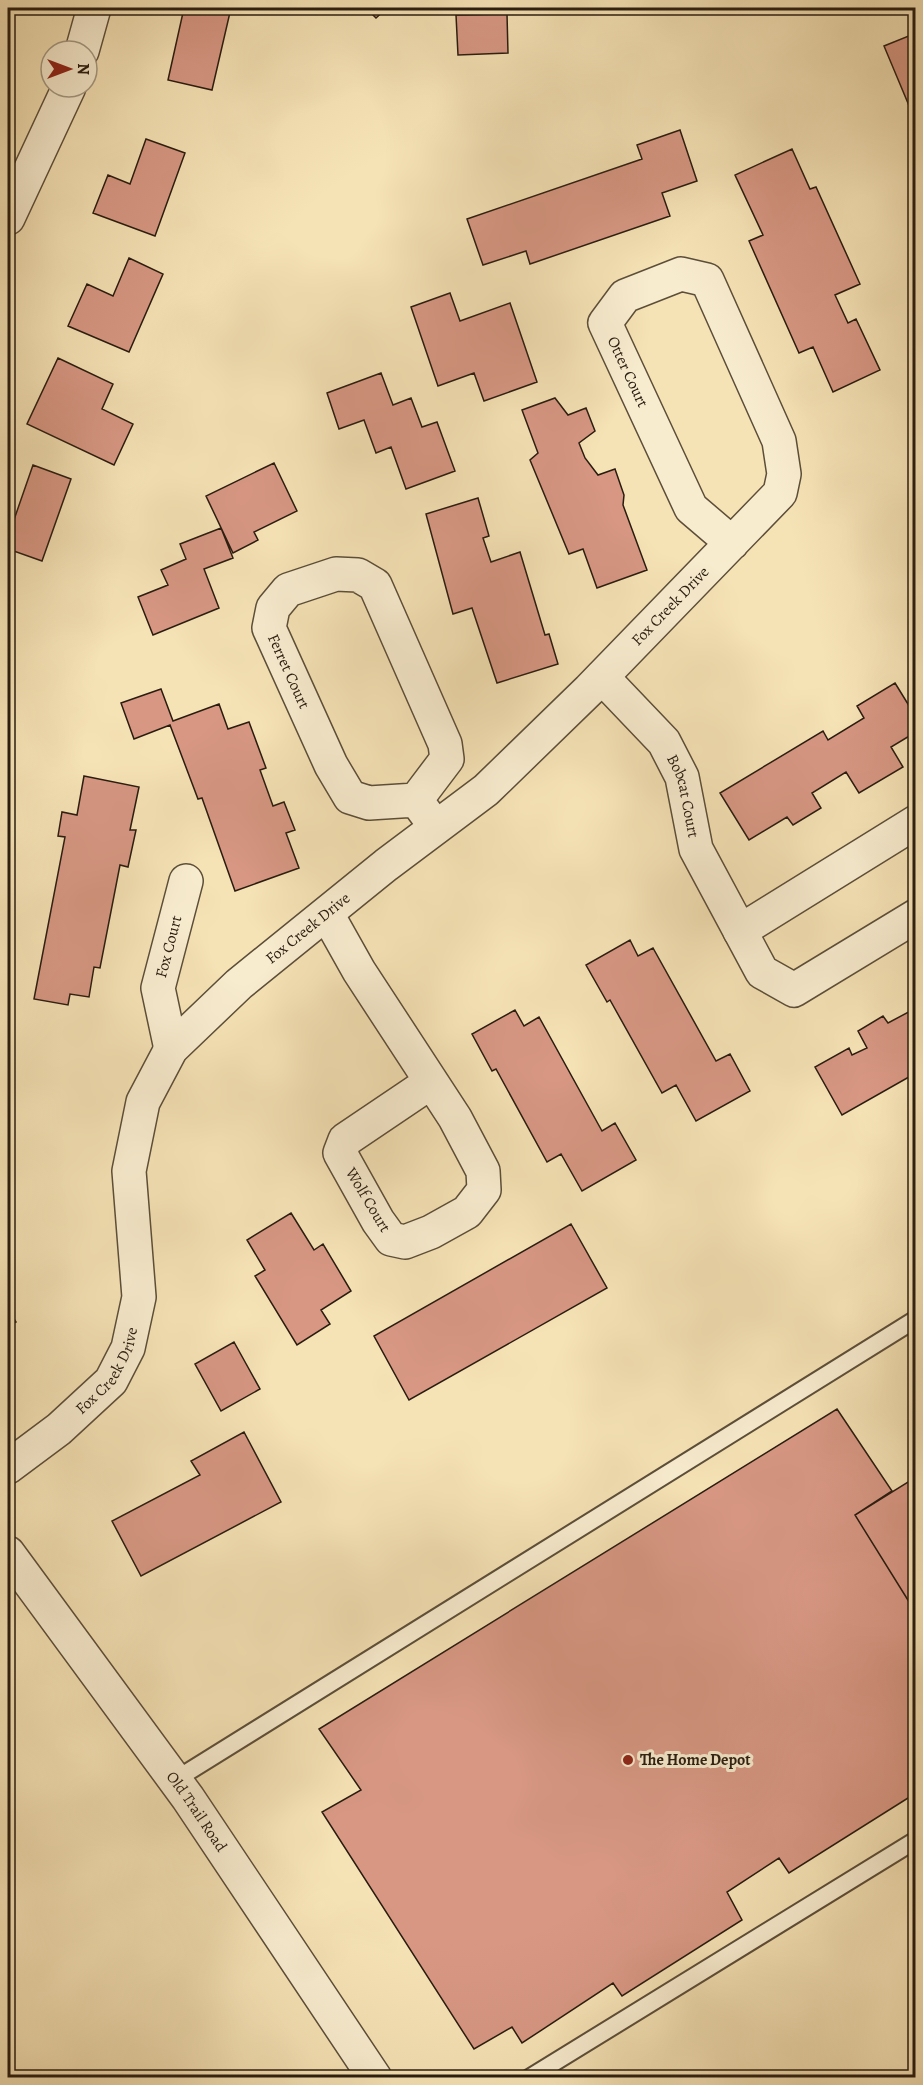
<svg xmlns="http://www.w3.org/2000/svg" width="923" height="2085" font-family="Alegreya,serif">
  <rect width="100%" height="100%" fill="#f5e2b5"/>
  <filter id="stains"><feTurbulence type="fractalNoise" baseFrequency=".00333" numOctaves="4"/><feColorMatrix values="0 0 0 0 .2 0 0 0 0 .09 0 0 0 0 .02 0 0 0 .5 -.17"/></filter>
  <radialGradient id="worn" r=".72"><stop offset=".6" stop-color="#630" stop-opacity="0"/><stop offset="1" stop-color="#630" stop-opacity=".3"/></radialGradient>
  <path fill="#d79783" stroke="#291c10" stroke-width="1.5" d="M184 8H231L212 90 168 80Z
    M366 8H387L376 18Z
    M507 14 508 53 458 55 456 15Z
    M916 33V105L910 108 884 46Z
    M680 130 697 181 662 193 670 216 530 264 526 251 483 265 467 219 642 159 637 145Z
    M146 139 185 153 155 236 93 213 108 175 130 184Z
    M792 149 810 189 816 187 860 284 835 295 848 323 856 319 880 370 833 392 813 347 799 353 749 241 763 235 735 175Z
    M129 258 163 274 129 352 68 326 87 284 113 296Z
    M450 293 460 321 510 303 537 382 484 401 474 373 438 386 411 307Z
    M58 358 113 384 102 409 133 424 114 465 27 424Z
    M381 373 393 405 411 398 422 427 437 422 455 471 406 489 391 447 376 453 364 420 339 429 327 393Z
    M555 398 568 415 586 408 595 431 579 443 585 458 598 475 615 469 624 495 623 505 647 570 597 588 583 549 569 554 530 460 538 453 522 410Z
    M274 463 297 511 254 532 258 540 233 553 206 496Z
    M33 465 71 479 42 561 8 549V537Z
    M478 498 489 536 483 538 491 562 520 552 545 635 549 634 558 664 497 683 472 608 453 614 426 514Z
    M221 528 233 558 204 569 219 608 153 635 138 597 168 585 161 570 186 559 180 544Z
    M8 573 14 576 8 593Z
    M895 683 916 717V732L891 747 903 767 859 793 846 772 812 793 821 808 793 825 787 817 749 840 720 793 823 731 828 740 864 718 857 706Z
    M161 689 173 721 219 704 228 729 249 722 266 768 260 770 273 806 284 802 295 830 286 833 299 868 235 891 202 798 198 799 170 725 134 739 121 703Z
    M84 776 139 787 130 830H136L128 867 120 865 100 968 94 967 89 997 70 994 68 1005 34 999 65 837 58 836 62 812 77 815Z
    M630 940 638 956 653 948 716 1061 730 1054 750 1091 696 1121 676 1085 662 1093 610 1000 607 1002 586 965Z
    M916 1008V1073L842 1115 815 1067 849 1048 852 1055 867 1048 858 1031 883 1016 888 1023Z
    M515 1010 524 1026 539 1017 602 1131 615 1123 636 1160 582 1191 561 1154 547 1162 496 1069 492 1071 472 1034Z
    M291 1213 314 1250 323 1244 351 1291 321 1310 330 1324 297 1345 255 1276 265 1270 247 1240Z
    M571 1224 607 1288 409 1400 374 1336Z
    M8 1309 16 1322 8 1327Z
    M234 1342 260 1389 221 1411 195 1364Z
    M837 1409 892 1491 855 1515 916 1613V1793L789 1873 779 1858 727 1892 742 1920 622 1996 613 1983 522 2043 512 2027 474 2049 322 1812 361 1790 319 1729Z
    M244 1432 281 1502 141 1576 112 1521 200 1475 191 1461Z
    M916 1477V1613L855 1515Z
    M171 2071 175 2078H159Z"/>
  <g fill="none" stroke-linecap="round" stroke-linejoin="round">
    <g stroke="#5c4e39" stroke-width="20">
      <path id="service" d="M175 1780 916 1319
        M529 2078 916 1840"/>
    </g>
    <g stroke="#5c4e39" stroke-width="36">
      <g id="minor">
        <path d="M82 51 94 8"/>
        <path d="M8 218 69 87"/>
        <path id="s1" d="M602 677 664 742 682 777 696 849 762 972 794 990 916 916"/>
        <path id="s2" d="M416 800 447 759 445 744 375 585 358 575 336 574 288 590 273 608 269 628 331 765 350 797 369 803 416 800 436 827"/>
        <path d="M327 914 359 971 455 1118 483 1171 484 1190 467 1212 431 1232 405 1242 391 1239 378 1221 340 1153 345 1140 431 1082"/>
        <path d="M740 931 916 822"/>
        <path id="s3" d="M171 1049 158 988 186 881"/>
        <path id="s4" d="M8 1467 59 1429 111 1381 128 1348 139 1297 129 1171 143 1102 171 1049 239 984 386 865 486 790 589 690 780 493 784 474 779 441 707 280 681 274 625 296 605 323 691 508 732 543"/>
        <path id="s5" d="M8 1553 188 1798 375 2078"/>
      </g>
    </g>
    <use href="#service" stroke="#f8eccf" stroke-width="16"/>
    <use href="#minor" stroke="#f8eccf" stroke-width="33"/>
  </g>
  <circle fill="#8f2418" stroke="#f8eccf" stroke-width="2" cx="628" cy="1760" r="6"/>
  <g text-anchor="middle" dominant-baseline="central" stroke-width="6" stroke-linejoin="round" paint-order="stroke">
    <g font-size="16" fill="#291c10" stroke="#f8eccf">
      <text stroke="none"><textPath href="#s4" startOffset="1710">Otter Court</textPath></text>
      <text stroke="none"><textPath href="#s4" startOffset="1149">Fox Creek Drive</textPath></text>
      <text stroke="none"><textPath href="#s2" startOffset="424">Ferret Court</textPath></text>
      <text stroke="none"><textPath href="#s1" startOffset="148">Bobcat Court</textPath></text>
      <text stroke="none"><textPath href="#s4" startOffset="663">Fox Creek Drive</textPath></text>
      <text stroke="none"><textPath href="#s3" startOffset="105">Fox Court</textPath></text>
      <text transform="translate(368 1200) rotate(59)">Wolf Court</text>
      <text stroke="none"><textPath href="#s4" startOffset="141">Fox Creek Drive</textPath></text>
      <text stroke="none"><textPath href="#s5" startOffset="320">Old Trail Road</textPath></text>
    </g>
    <g font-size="16" font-weight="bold" fill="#291c10" stroke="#f8eccf" text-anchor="start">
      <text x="640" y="1760">The Home Depot</text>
    </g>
  </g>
  <rect width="923" height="2085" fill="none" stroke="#f5e2b5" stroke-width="30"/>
  <rect x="9" y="9" width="905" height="2067" fill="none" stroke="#291c10" stroke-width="3"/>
  <rect x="15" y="15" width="893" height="2055" fill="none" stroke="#291c10" stroke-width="1.5"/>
  <g transform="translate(69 69) rotate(90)"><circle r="28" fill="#f8eccf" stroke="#a59983" stroke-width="1.5"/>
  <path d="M0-4.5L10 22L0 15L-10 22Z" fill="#8f2418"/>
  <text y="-9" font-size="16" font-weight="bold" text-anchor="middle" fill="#291c10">N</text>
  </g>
  <rect width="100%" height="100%" filter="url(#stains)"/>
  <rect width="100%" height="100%" fill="url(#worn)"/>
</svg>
